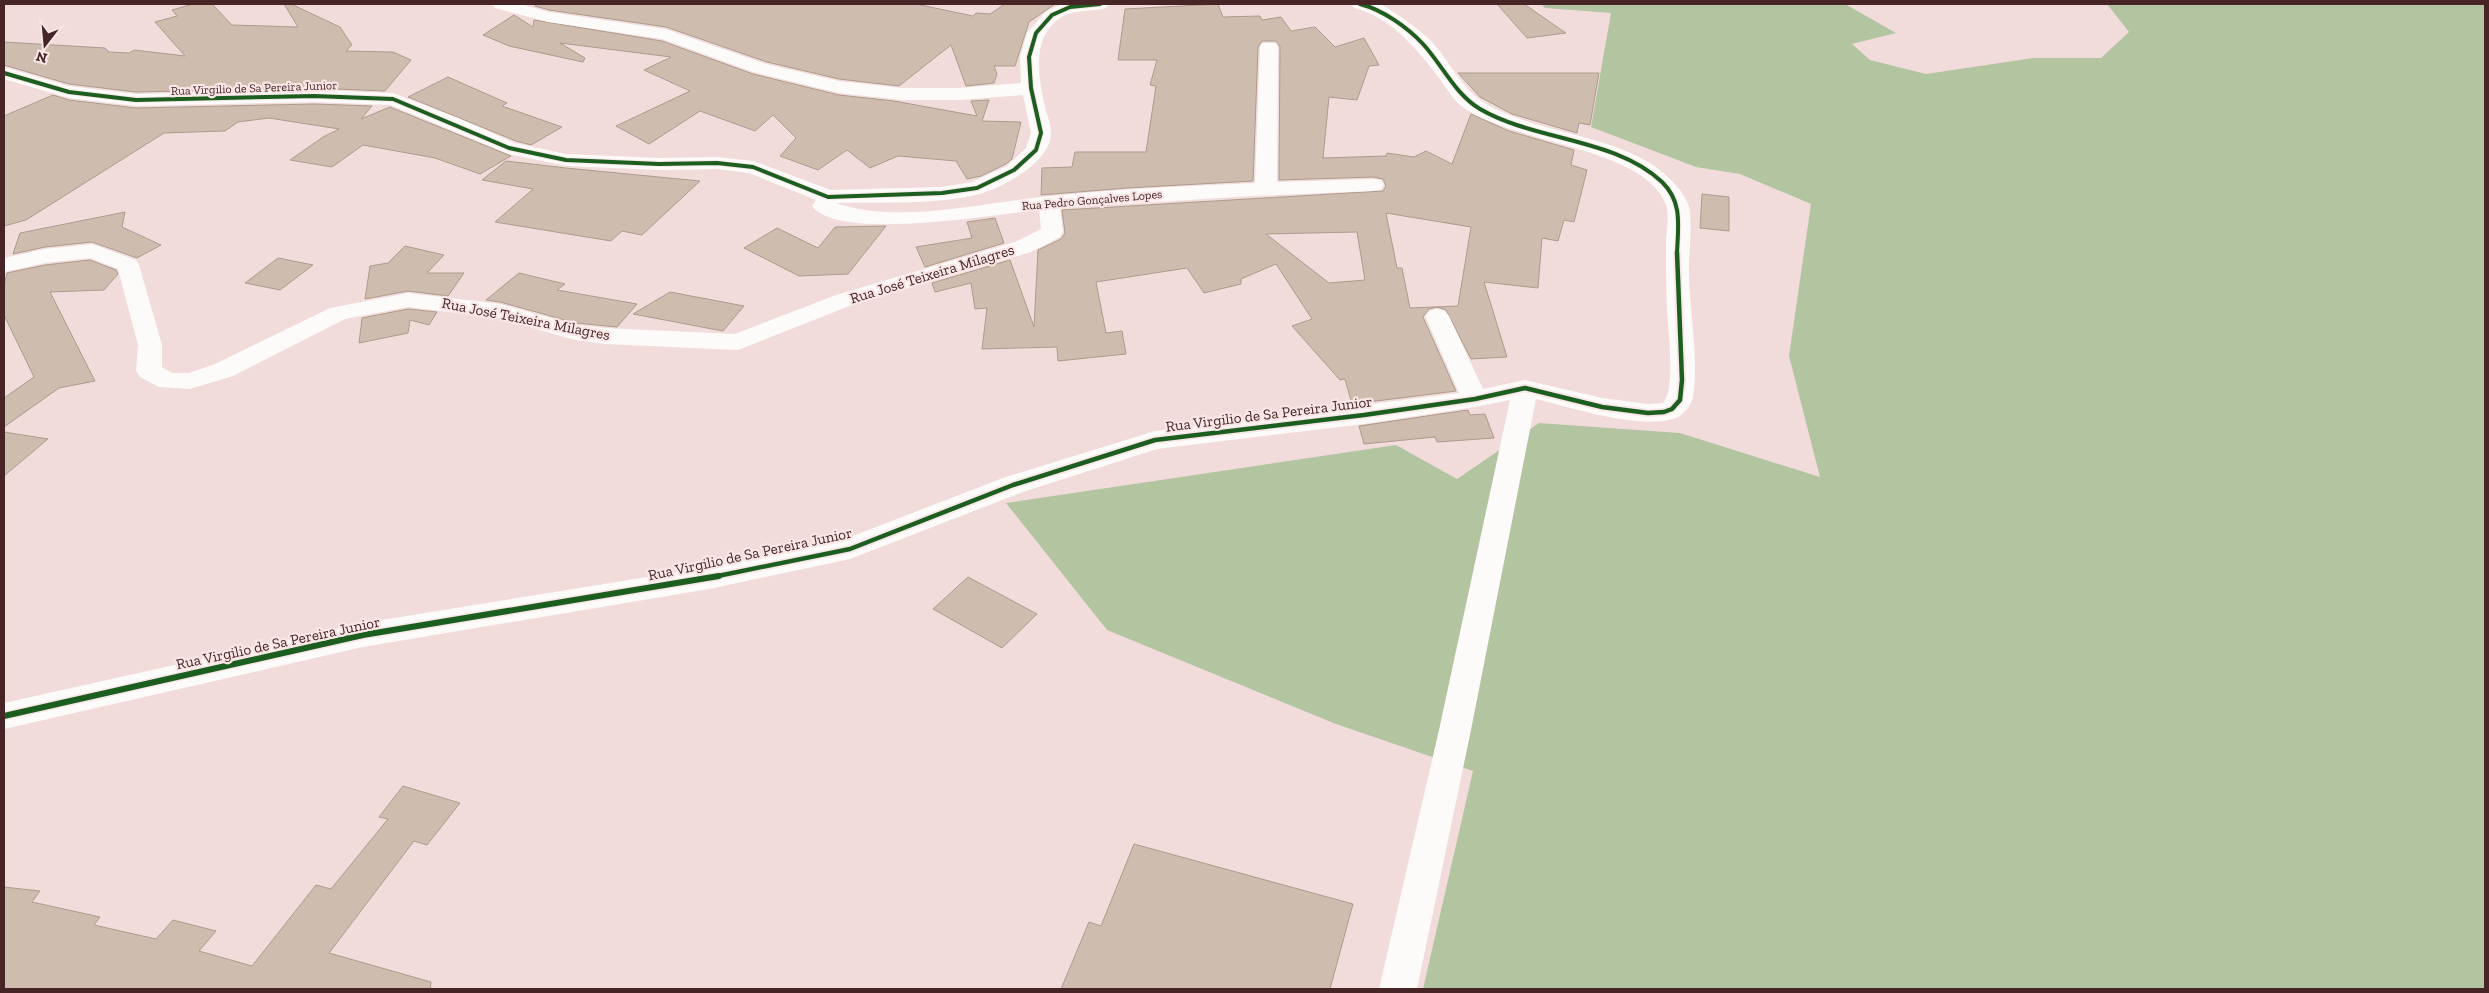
<svg xmlns="http://www.w3.org/2000/svg" width="2489" height="993" font-family="'Zilla Slab',serif">
  <rect width="100%" height="100%" fill="#f1dcdb"/>
  <path fill="#b3c4a1" d="M1541 4H1845L1896 33 1852 44 1870 60 1926 74 2033 58H2101L2129 32 2107 4H2485V989H1423L1473 771 1336 724 1107 630 1006 503 1396 445 1457 479 1539 423 1680 433 1820 477 1789 356 1811 204 1740 174 1696 167 1591 127 1611 13 1545 8Z"/>
  <path fill="#cebcae" stroke="#ad9b8c" fill-rule="evenodd" d="M193 4H212L232 25 298 27 284 4H291L340 27 352 45 346 51 393 52 411 60 385 91 314 88 136 92 69 84 4 65V42L105 48 109 52 129 53 134 50 185 56 155 22 177 16 172 10Z
    M535 4H916L973 16 976 13 990 14 1005 4H1055L1029 22 1015 66H994L997 74 994 83 966 86 951 45 899 86 839 79 767 62 666 27 549 10 535 6Z
    M1218 4 1223 17 1260 16 1262 20 1281 17 1291 31 1315 27 1335 47 1364 38 1379 65 1369 66 1357 100 1329 97 1323 158 1386 156 1387 153 1414 157 1426 151 1452 164 1471 114 1509 131 1574 150 1571 165 1587 170 1574 222 1564 220 1558 241 1542 238 1538 288 1484 282 1507 357 1471 359 1446 310 1437 307 1429 309 1423 317 1456 391 1352 404 1345 379 1340 380 1292 326 1312 319 1276 264 1241 279V284L1204 293 1187 268 1096 282 1106 333 1122 331 1126 354 1058 361 1057 347 982 349 987 308 975 309 971 283 935 292 932 283 1010 260 1034 327 1038 250 1061 239 1065 233 1062 210 1383 191 1386 186 1383 179 1373 177 1279 180 1280 47 1276 41H1262L1258 47 1253 181 1127 188 1041 195 1042 168 1072 167 1075 152H1146L1156 86 1150 85 1157 60H1118L1125 9ZM1386 213 1471 227 1458 306 1410 308 1402 268H1397ZM1357 232 1365 280 1329 283 1266 234Z
    M1497 4H1524L1566 33 1527 38Z
    M514 15 533 27 534 20 662 41 753 74 839 95 894 101 977 116 971 101 989 100 982 121 1021 122 1012 159 1006 164 981 176 967 179 956 161 898 156 870 168 847 150 818 170 780 156 796 138 773 115 755 131 700 111 649 144 616 126 690 91 644 70 671 57 560 43 585 58 583 62 509 46 483 35Z
    M1458 73H1599L1590 125 1579 123 1577 133 1512 114 1480 97Z
    M448 77 507 103 502 106 562 127 531 145 516 141 408 97Z
    M53 95 69 100 136 108 314 104 372 106 361 119 390 107 511 156 480 174 435 158 363 145 332 167 290 160 323 137 339 129 269 118 238 122 225 131 164 133 26 220 4 226V116Z
    M506 161 566 168 700 181 642 235 622 231 611 241 495 222 533 189 482 180Z
    M1702 194 1729 197V231L1700 228Z
    M125 212 122 227 161 245 137 258 92 242 45 247 13 254 20 233Z
    M995 218 1004 243 925 267 916 247 972 238 967 222Z
    M886 226 848 274 799 276 744 248 777 228 818 248 835 227Z
    M405 246 444 255 427 273H464L448 296 408 291 365 299 370 266 388 263Z
    M278 258 313 265 280 290 245 283Z
    M90 260 116 270 118 274 104 290 50 292 95 381 59 388 4 427V398L34 377 4 315V285L7 273 45 265Z
    M519 273 565 284 557 290 637 304 617 327 576 323 500 302 486 300Z
    M670 292 744 306 723 331 633 314Z
    M408 309 437 312 429 325 410 320 408 333 359 343 362 318Z
    M1468 410 1470 415 1485 414 1494 438 1437 442 1435 437 1364 444 1359 426Z
    M4 432 48 439 4 476Z
    M968 577 1037 614 1002 648 933 609Z
    M403 786 460 803 427 845 414 841 329 953 431 982 430 989H4V887L40 891 32 902 100 917 94 925 156 939 173 920 216 931 199 951 252 966 316 885 331 889 388 819 379 817Z
    M1134 844 1353 904 1330 989H1061L1089 922 1101 926Z"/>
  <g fill="none" stroke-linecap="round" stroke-linejoin="round">
    <path fill="#fdfafa" fill-rule="evenodd" d="M492 4H520L549 12 665 29 766 64 839 81 902 88H959L1021 83 1020 57 1027 33 1046 11 1063 4H1109L1106 8C1091 12 1072 9 1059 19 1030 39 1039 82 1046 111 1048 117 1051 126 1051 133 1051 161 1007 185 983 193 945 205 877 202 836 203 897 225 987 202 1051 196 1119 189 1187 186 1255 183L1260 47 1262 43H1276L1278 47 1277 182 1373 179 1381 180 1384 185 1381 190 1373 191 1252 196 1060 208 1063 232 1060 237 1031 252 852 305 738 350 605 344 575 340 498 318 408 307 345 319 233 376 190 389 159 387 140 377 136 371 138 345 118 269 90 258 45 263 4 272V258L45 249 92 244 136 260 139 265 162 345V367L172 373H189L215 364 330 308 408 293 500 304 576 325 605 328 735 334 836 295 1015 242 1041 229 1039 210C998 214 837 242 812 206L816 200 749 173 717 169 659 170 566 166 509 154 390 105 314 102 136 106 69 98 4 79V67L69 86 136 94 314 90 393 93 458 118 515 143 566 154 659 158 717 157 753 161 831 190 942 187 972 182 1007 166 1026 148 1031 133 1023 95 959 100H902L839 93 753 72 662 39 548 22 495 8Z
      M1351 4C1359 3 1370 2 1378 4 1384 5 1390 10 1395 13 1407 21 1418 29 1429 39 1450 60 1461 90 1488 105 1546 138 1638 134 1680 190 1683 195 1688 202 1689 207 1693 226 1688 257 1689 277 1690 316 1699 359 1693 397 1692 404 1685 412 1680 416 1649 433 1569 407 1536 399L1471 730 1417 989H1379L1439 730 1510 400 1475 407 1364 424 1157 449 1023 492 850 559 709 589 363 647 4 729V703L363 623 709 567 845 539 1003 478 1155 431 1459 393 1425 316 1429 311 1437 309 1445 311 1449 316 1483 389 1525 380 1602 398 1648 404 1663 403C1676 389 1668 331 1667 310 1666 286 1666 263 1666 239 1667 229 1669 214 1666 205 1645 146 1509 144 1460 105 1452 98 1446 87 1439 78 1417 49 1391 17 1354 8Z"/>
    <g stroke="#f9e6e6" stroke-width="6">
      <path id="cycleway-far2" d="M1360 4C1383 10 1407 27 1423 44 1443 66 1455 94 1480 109 1535 141 1616 138 1662 182 1683 202 1678 227 1677 253
        M4 73 69 92 136 100 314 96 393 99 509 148 566 160 659 164 717 163 753 167 828 197 942 193 977 188 1014 170 1036 150 1041 133 1031 88 1029 57 1036 33 1052 15 1070 7 1100 4"/>
    </g>
    <g stroke="#f9e6e6" stroke-width="8">
      <path id="cycleway-far1" d="M713 577 850 549 1013 485 1155 440 1364 415 1475 399 1525 388 1602 407 1648 413 1664 412 1672 409 1680 400 1682 380 1677 252"/>
    </g>
    <g stroke="#f9e6e6" stroke-width="9">
      <path id="cycleway" d="M4 716 363 635 719 576"/>
    </g>
    <use href="#cycleway-far2" stroke="#1b5e20" stroke-width="4"/>
    <use href="#cycleway-far1" stroke="#1b5e20" stroke-width="4.5"/>
    <use href="#cycleway" stroke="#1b5e20" stroke-width="6"/>
  </g>
  <g text-anchor="middle" dominant-baseline="central" stroke-width="4.5" stroke-linejoin="round" paint-order="stroke">
    <g font-size="12" fill="#472526" stroke="#f9e6e6">
      <text transform="translate(254 88) rotate(-2)">Rua Virgilio de Sa Pereira Junior</text>
      <text transform="translate(1092 200) rotate(-5)">Rua Pedro Gonçalves Lopes</text>
    </g>
    <g font-size="15" fill="#472526" stroke="#f9e6e6">
      <text transform="translate(932 274) rotate(-17)">Rua José Teixeira Milagres</text>
      <text transform="translate(526 319) rotate(11)">Rua José Teixeira Milagres</text>
      <text transform="translate(1269 414) rotate(-7)">Rua Virgilio de Sa Pereira Junior</text>
      <text transform="translate(750 554) rotate(-12)">Rua Virgilio de Sa Pereira Junior</text>
      <text transform="translate(278 643) rotate(-12)">Rua Virgilio de Sa Pereira Junior</text>
    </g>
  </g>
  <rect width="2489" height="993" fill="none" stroke="#472526" stroke-width="10"/>
  <g transform="translate(45 45) rotate(196)" stroke="#f9e6e6" stroke-width="4" paint-order="stroke">
  <path d="M0-4L9 19L0 12L-9 19Z" fill="#472526"/>
  <text y="-8" font-size="14" font-weight="bold" text-anchor="middle" fill="#472526">N</text>
  </g>
</svg>
